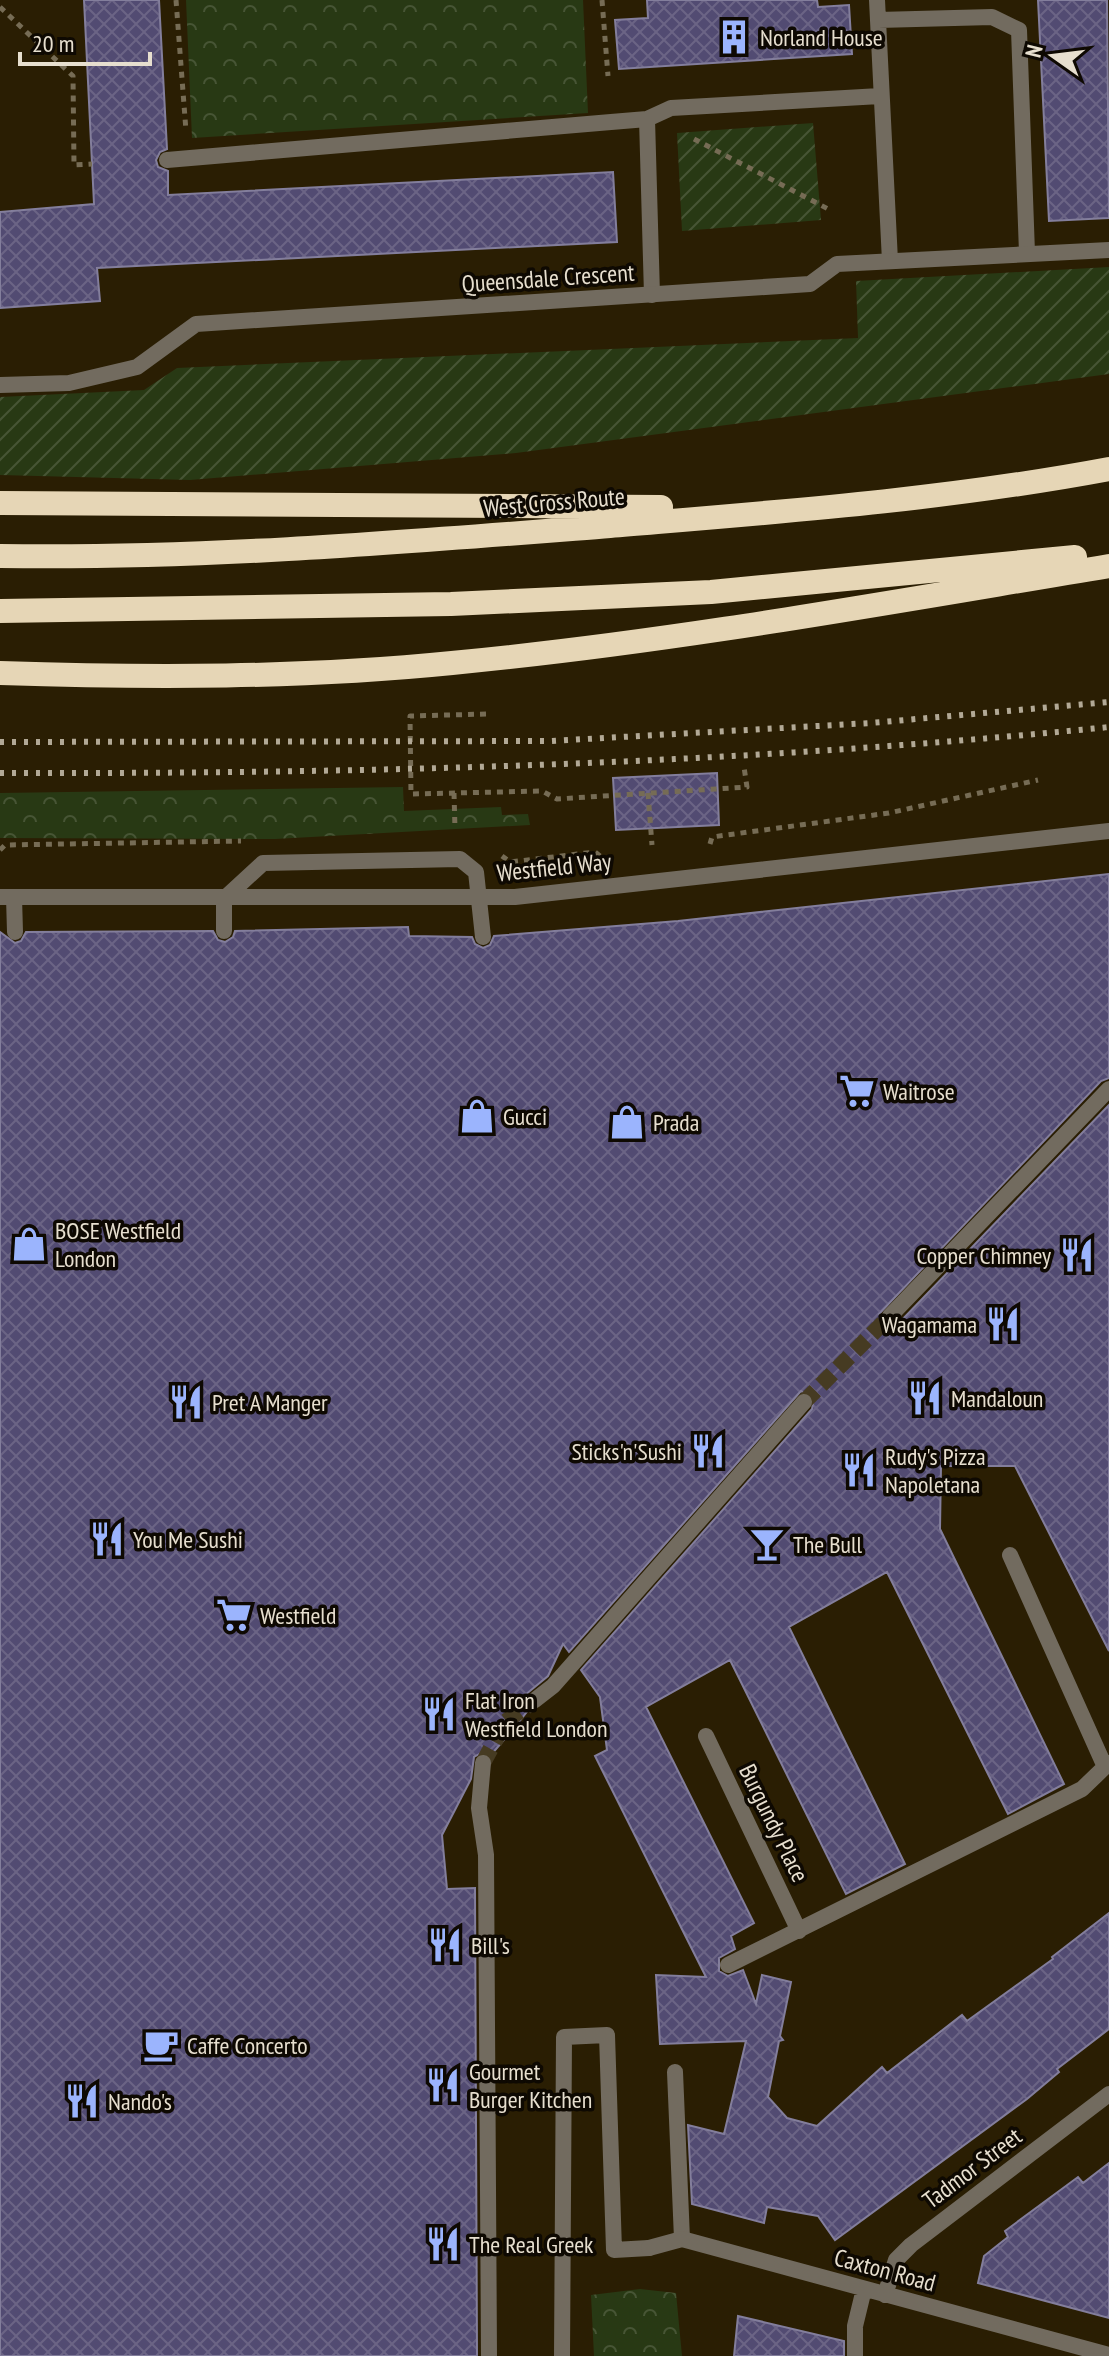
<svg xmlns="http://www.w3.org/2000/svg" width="1109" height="2356" font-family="'PT Sans Narrow',sans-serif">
  <defs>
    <pattern id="forest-crowns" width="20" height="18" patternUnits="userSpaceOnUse" patternTransform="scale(2)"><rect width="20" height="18" fill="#283914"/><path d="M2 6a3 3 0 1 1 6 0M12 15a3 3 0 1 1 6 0" fill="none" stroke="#475535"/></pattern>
    <pattern id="garden-furrows" width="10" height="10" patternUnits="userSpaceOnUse" patternTransform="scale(2)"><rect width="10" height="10" fill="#283914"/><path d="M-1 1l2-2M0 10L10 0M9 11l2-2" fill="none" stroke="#475535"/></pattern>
    <pattern id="building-cross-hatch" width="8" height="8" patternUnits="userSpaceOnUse" patternTransform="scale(2)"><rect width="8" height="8" fill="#524b72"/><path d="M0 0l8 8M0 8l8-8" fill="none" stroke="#6b6485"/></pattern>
  </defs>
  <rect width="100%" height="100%" fill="#2a1e03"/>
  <path fill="url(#forest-crowns)" d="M186 0H583L588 113 192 138Z
    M403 787 404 811 501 807 502 815 528 814 530 825 275 839 0 838V793Z
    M640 2289 676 2293 682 2356H594L591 2295Z"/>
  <path fill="url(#garden-furrows)" d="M813 123 821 220 682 231 677 133Z
    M1109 267V374L516 453 190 480 0 475V397L144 390 177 368 858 338 856 281Z"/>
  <path fill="url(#building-cross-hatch)" stroke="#837e9c" stroke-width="2" d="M84 0H159L167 149 160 152 156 160 158 167 168 171V195L613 172 617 242 97 268 100 301 0 308V212L94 204Z
    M647 0H817L818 7 849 5 852 54 619 69 615 20 648 18Z
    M1038 0H1107L1109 218 1049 221Z
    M717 773 719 825 616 830 613 778Z
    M1109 874V1078L1101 1081 879 1314 887 1326 898 1324 1109 1105V1651L1015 1466H941L940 1529 1064 1784 1008 1814 887 1572 789 1627 905 1864 846 1894 730 1660 646 1707 754 1923 731 1936 735 1949 719 1958V1971L728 1976 743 1970 756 2004 762 1975 791 1982 780 2036 783 2040 779 2041 768 2097 787 2118 817 2126 882 2067 887 2073 962 2015 967 2021 1053 1959 1052 1957 1109 1913V2029L1057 2069 1059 2072 1027 2099 835 2240 818 2216 767 2207 764 2223 692 2204 688 2125 724 2134 746 2041 660 2044 656 1975 706 1977 595 1756 607 1750 600 1697 581 1670 812 1409 814 1398 801 1391 569 1652 563 1644 548 1676 525 1695 529 1709 515 1727 491 1755 483 1752 474 1757 471 1779 442 1835 447 1889 475 1888 477 2356H0V932L15 943 21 941 26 932 213 931 218 940 225 942 233 937 235 931 408 927 409 936 472 937 475 944 483 948 490 945 494 936 678 921Z
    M1109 2163V2318L978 2283 984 2256 1008 2237 1005 2231 1078 2177 1083 2183Z
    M738 2316 844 2341V2356H734Z"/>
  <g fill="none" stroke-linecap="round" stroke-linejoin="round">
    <path stroke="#463b22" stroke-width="16" stroke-dasharray="16 8" stroke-linecap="butt" d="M804 1402 890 1316
      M483 1763 505 1722 535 1700"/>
    <path stroke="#766c55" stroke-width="5" stroke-dasharray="6 6" stroke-linecap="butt" d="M176 0 186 131
      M602 0 608 76
      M0 7 73 76 74 165 92 164
      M694 139 832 211
      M486 714 410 716 411 794 542 791 557 799 747 787 744 767
      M454 793 455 829
      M648 793 652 845
      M710 844 712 837 889 813 1038 780
      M0 850 5 845 241 841
      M502 856 510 862 595 852 600 856"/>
    <path stroke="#726b5f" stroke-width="16" d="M877 0 890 261
      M878 20 992 17 1019 30 1027 253
      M647 119 652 295
      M167 160 611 122 647 119 671 108 880 96
      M14 897 15 932
      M224 931V899L263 863 460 859 476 872 483 937
      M1010 1555 1105 1767
      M706 1736 799 1931
      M728 1965 1082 1789 1109 1763
      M675 2072 682 2239
      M562 2356 564 2037 607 2035 614 2250 649 2248"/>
    <path stroke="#726b5f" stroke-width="16" d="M0 385 69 383 137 367 196 324 810 284 837 264 1109 250
      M0 897H515L1109 831
      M890 1316 1109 1089
      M535 1700 553 1686 804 1402
      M483 1763 479 1808 486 1855 489 2356
      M649 2248 682 2239 1109 2355
      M885 2295 896 2260 911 2245 1109 2094
      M855 2356V2326L864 2289"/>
    <path stroke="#e6d6b6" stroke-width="24" d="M0 503 661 507
      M0 556C205 559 406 542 610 526 777 512 944 500 1109 469
      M0 611 451 604 711 592 1075 557
      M0 673C150 678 302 678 452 663 673 642 891 602 1109 566"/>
    <path stroke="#b2a996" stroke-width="6" stroke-dasharray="4 8" stroke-linecap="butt" d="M0 742 550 741 871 723 1109 702
      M0 773C370 774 741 764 1109 727"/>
  </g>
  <defs>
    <g id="building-bare" transform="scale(2.76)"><path d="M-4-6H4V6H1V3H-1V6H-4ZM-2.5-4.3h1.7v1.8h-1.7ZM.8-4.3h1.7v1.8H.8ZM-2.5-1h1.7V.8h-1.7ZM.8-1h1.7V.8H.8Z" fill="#9bb4fd" stroke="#0e0902" stroke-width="2.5" paint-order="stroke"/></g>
    <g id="supermarket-bare" transform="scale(2.76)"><path d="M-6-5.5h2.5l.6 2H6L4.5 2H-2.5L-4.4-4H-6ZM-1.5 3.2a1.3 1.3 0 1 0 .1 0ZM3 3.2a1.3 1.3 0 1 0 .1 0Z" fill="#9bb4fd" stroke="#0e0902" stroke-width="2.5" paint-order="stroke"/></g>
    <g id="shop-bare" transform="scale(2.76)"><path d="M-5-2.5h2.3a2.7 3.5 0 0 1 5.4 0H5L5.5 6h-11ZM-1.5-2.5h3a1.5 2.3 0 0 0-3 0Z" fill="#9bb4fd" stroke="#0e0902" stroke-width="2.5" paint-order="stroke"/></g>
    <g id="restaurant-bare" transform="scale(2.76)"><path d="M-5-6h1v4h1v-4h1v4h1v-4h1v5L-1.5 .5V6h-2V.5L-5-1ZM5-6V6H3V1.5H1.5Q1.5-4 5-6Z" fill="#9bb4fd" stroke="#0e0902" stroke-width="2.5" paint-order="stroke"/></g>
    <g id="bar-bare" transform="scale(2.76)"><path d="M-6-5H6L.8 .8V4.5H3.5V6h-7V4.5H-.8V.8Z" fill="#9bb4fd" stroke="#0e0902" stroke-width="2.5" paint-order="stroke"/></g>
    <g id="cafe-bare" transform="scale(2.76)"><path d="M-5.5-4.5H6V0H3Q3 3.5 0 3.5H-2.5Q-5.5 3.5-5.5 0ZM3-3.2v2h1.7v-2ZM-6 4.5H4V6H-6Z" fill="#9bb4fd" stroke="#0e0902" stroke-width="2.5" paint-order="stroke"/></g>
  </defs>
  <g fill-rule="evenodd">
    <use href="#building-bare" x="734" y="37"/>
    <use href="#supermarket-bare" x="857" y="1091"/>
    <use href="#shop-bare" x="477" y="1116"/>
    <use href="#shop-bare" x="627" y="1122"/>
    <use href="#shop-bare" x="29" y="1244"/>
    <use href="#restaurant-bare" x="1077" y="1255"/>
    <use href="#restaurant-bare" x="1003" y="1324"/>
    <use href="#restaurant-bare" x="925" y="1398"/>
    <use href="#restaurant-bare" x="186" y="1402"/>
    <use href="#restaurant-bare" x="708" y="1451"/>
    <use href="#restaurant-bare" x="859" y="1470"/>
    <use href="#restaurant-bare" x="107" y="1539"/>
    <use href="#bar-bare" x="767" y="1544"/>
    <use href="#supermarket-bare" x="234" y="1615"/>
    <use href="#restaurant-bare" x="439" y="1714"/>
    <use href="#restaurant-bare" x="445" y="1945"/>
    <use href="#cafe-bare" x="161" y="2045"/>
    <use href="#restaurant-bare" x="443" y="2085"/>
    <use href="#restaurant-bare" x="82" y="2101"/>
    <use href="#restaurant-bare" x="443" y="2244"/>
  </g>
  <g text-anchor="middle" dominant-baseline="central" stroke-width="7" stroke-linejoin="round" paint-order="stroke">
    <g font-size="24" fill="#e7dfcf" stroke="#0e0902" text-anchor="start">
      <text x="760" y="37">Norland House</text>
      <text x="883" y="1091">Waitrose</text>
      <text x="503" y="1116">Gucci</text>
      <text x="653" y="1122">Prada</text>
      <text x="55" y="1230">BOSE Westfield<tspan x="55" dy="28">London</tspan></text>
      <text x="1051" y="1255" text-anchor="end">Copper Chimney</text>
      <text x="977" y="1324" text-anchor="end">Wagamama</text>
      <text x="951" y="1398">Mandaloun</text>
      <text x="212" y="1402">Pret A Manger</text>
      <text x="682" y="1451" text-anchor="end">Sticks'n'Sushi</text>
      <text x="885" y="1456">Rudy's Pizza<tspan x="885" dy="28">Napoletana</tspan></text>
      <text x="133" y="1539">You Me Sushi</text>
      <text x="793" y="1544">The Bull</text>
      <text x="260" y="1615">Westfield</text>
      <text x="465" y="1700">Flat Iron<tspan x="465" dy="28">Westfield London</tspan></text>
      <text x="471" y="1945">Bill's</text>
      <text x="187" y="2045">Caffe Concerto</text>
      <text x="469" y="2071">Gourmet<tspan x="469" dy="28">Burger Kitchen</tspan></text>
      <text x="108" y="2101">Nando's</text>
      <text x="469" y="2244">The Real Greek</text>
    </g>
    <g font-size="24" fill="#e7dfcf" stroke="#0e0902">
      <text transform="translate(548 278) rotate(-4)">Queensdale Crescent</text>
      <text transform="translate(554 502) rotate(-5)">West Cross Route</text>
      <text transform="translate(554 867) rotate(-6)">Westfield Way</text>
      <text transform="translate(774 1823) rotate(64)">Burgundy Place</text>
      <text transform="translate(972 2168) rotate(-37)">Tadmor Street</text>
      <text transform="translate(885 2270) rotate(15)">Caxton Road</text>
    </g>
  </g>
  <g transform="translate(1053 56) rotate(284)" stroke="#0e0902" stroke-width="6" paint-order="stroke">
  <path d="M0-6L14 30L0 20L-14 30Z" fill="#e7dfcf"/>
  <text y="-12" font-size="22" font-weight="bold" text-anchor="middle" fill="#e7dfcf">N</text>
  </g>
  <path d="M20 52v12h130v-12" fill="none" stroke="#e7dfcf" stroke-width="4"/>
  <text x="32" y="52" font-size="24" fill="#e7dfcf" stroke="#0e0902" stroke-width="6" paint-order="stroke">20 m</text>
</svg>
